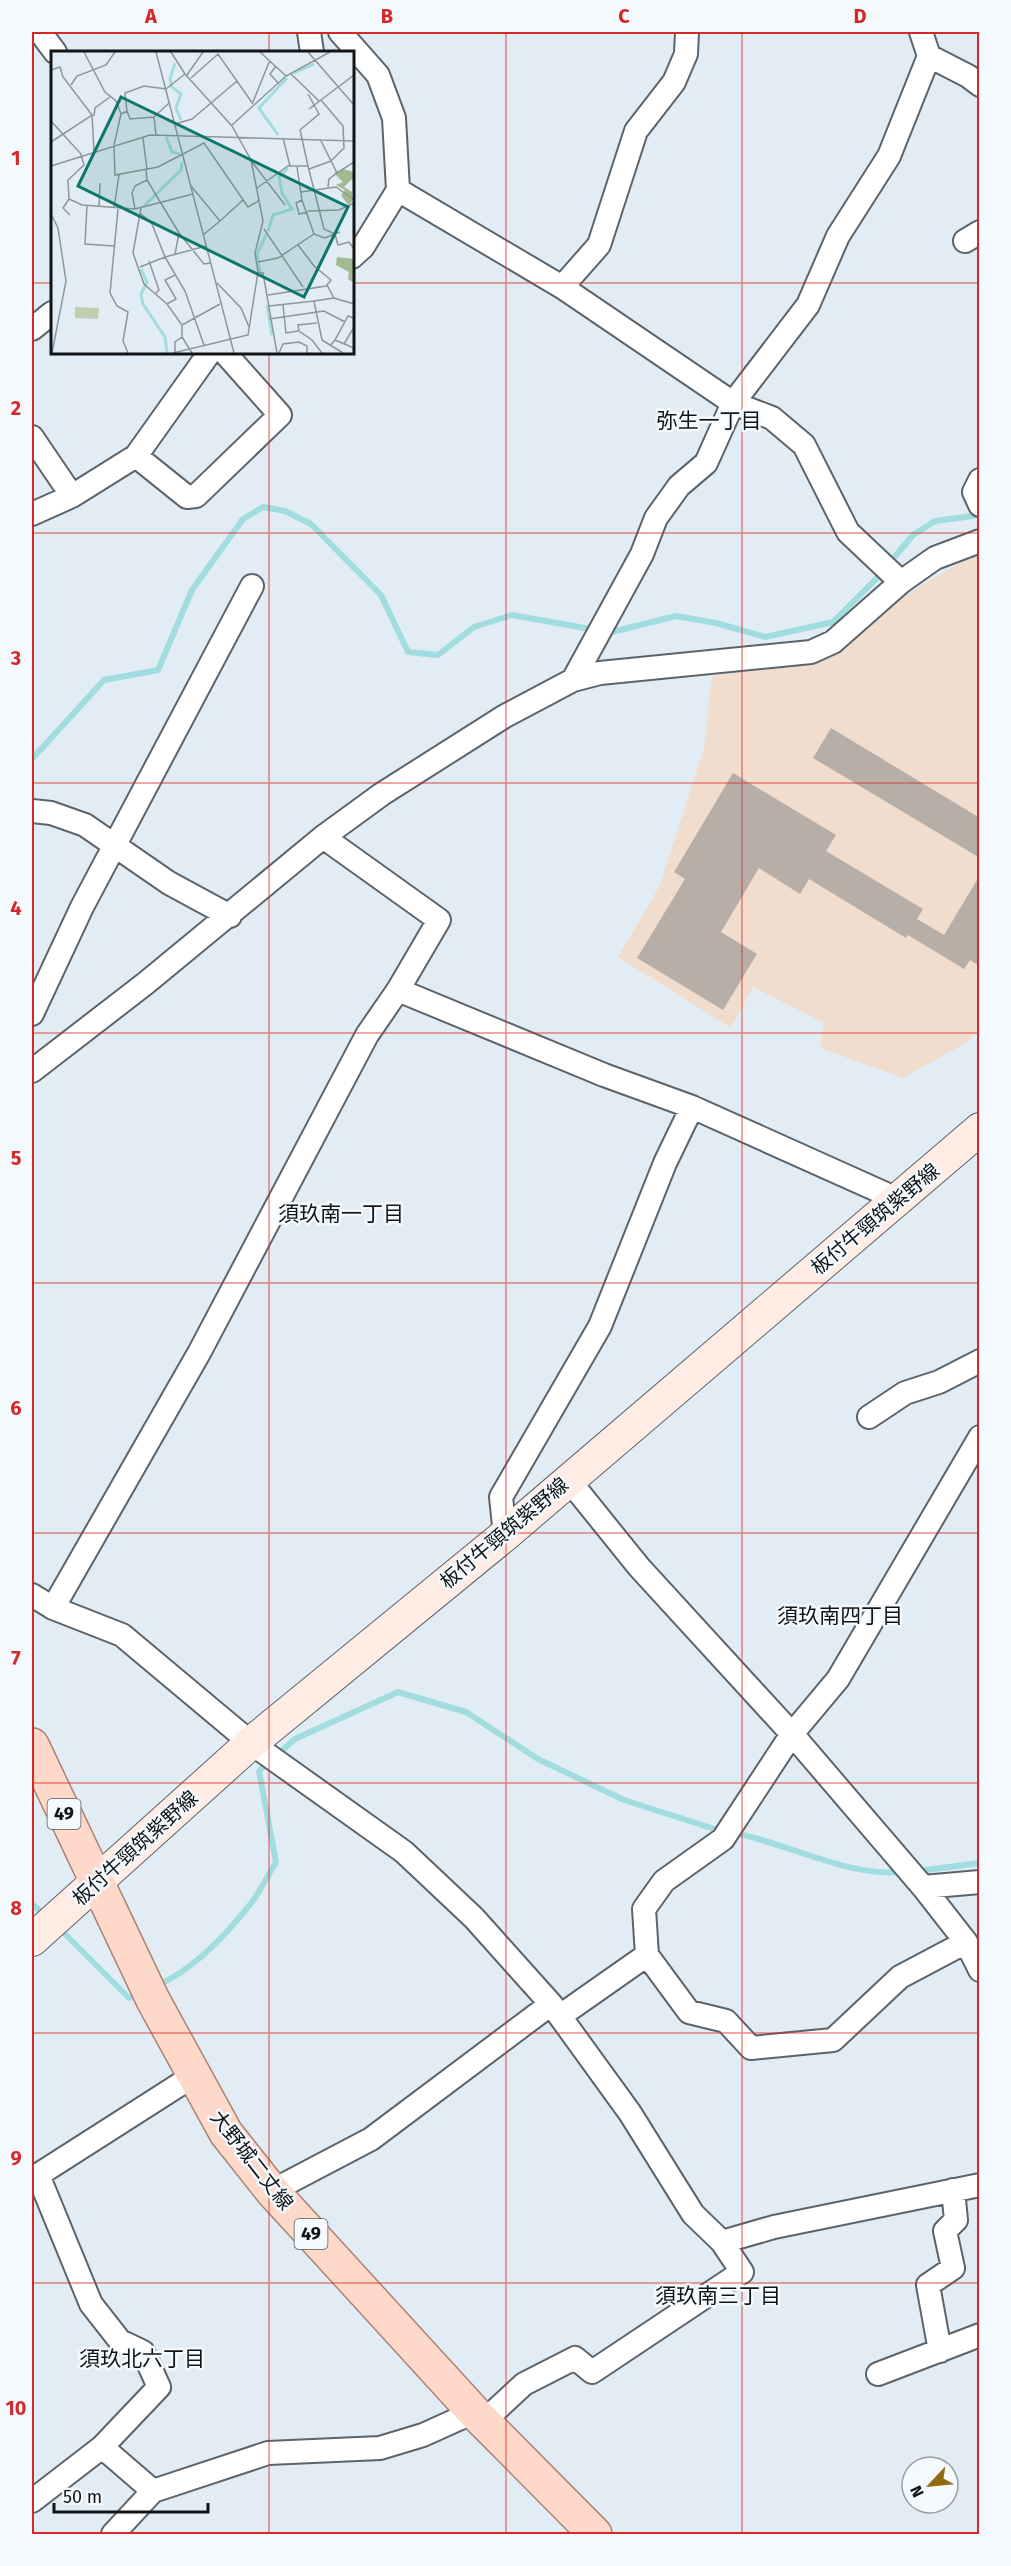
<svg xmlns="http://www.w3.org/2000/svg" width="1011" height="2566" font-family="'Fira Sans','Noto Sans JP',sans-serif">
  <rect width="100%" height="100%" fill="#e2ecf4"/>
  <path fill="#f0ddcd" d="M979 551 980 1027 969 1041 903 1078 820 1048 824 1023 753 987 731 1028 618 957 659 887 704 749 712 676 823 661 891 604Z"/>
  <g fill="none" stroke-linecap="round" stroke-linejoin="round">
    <path stroke="#a1dcde" stroke-width="6" d="M606 631 612 632 676 616 716 623 765 637 833 622 876 579 913 535 935 521 980 515
      M32 759 104 680 158 670 192 590 243 519 263 507 285 511 311 524 381 595 408 652 438 655 474 627 512 615 596 630
      M734 1833C788 1843 847 1877 901 1872
      M918 1871 980 1863
      M32 1904 46 1916
      M58 1927 129 1998 140 1993
      M158 1985C195 1969 227 1934 252 1902 261 1890 268 1875 276 1862L259 1771 295 1739 398 1692 466 1712 538 1759 624 1800 724 1832"/>
  </g>
  <path fill="#b7afa7" d="M831 728 980 818V858L813 758Z
    M733 773 836 835 826 851 923 909 917 919 944 935 980 875V966L970 960 964 969 908 935 906 938 809 879 800 894 759 868 721 932 757 954 723 1010 637 958 685 879 674 872Z"/>
  <g fill="none" stroke-linecap="round" stroke-linejoin="round">
    <g stroke="#5c646b" stroke-width="26">
      <path id="street" d="M40 32 55 52
        M309 32 312 52
        M340 32 378 75 394 118 398 190 562 287 733 403 772 418 804 445 848 532 901 582
        M929 56 968 76 980 85
        M965 241 980 232
        M352 257 363 247 398 190
        M562 287 599 245 636 131 674 82 686 54 687 32
        M32 329 52 313
        M32 437 72 496
        M136 456 187 497 196 496 280 415 224 352
        M980 480 974 492 980 505
        M32 514 72 496 136 456 210 352
        M573 680 642 554 656 518 679 486 706 463 733 403 808 305 838 236 889 156 929 56 921 32
        M32 811 51 813 85 825 169 883 230 916
        M323 837 439 920 398 990 367 1035 199 1353 53 1608 122 1635 251 1743 404 1852 474 1918 551 2004 630 2113 693 2214 722 2242 742 2272 592 2372 575 2358 524 2384 484 2421
        M398 990 604 1075 692 1107 665 1163 600 1326 501 1497 505 1535
        M32 1014 82 907 252 586
        M32 1071 146 983 323 837 382 794 505 716 573 680 600 673 811 652 833 642 901 582 935 558 980 541
        M692 1107 897 1199
        M869 1417 905 1393 939 1382 980 1361
        M568 1479 639 1567 792 1734 923 1887 966 1942 980 1970
        M32 1595 53 1608
        M923 1887 980 1882
        M647 1955 644 1909 664 1881 723 1839 792 1734 838 1679 980 1437
        M560 2016 647 1955 689 2012 726 2021 751 2048 833 2040 900 1977 966 1942
        M272 2191 371 2139 551 2004
        M722 2242 774 2227 980 2185
        M940 2351 928 2285 953 2268 945 2231 956 2220 953 2190
        M878 2374 980 2335
        M153 2491 102 2447 159 2387 143 2352 120 2341 91 2304 38 2175 193 2076
        M32 2501 102 2447
        M113 2534 153 2491 268 2453 380 2448 423 2435 474 2412"/>
    </g>
    <g stroke="#5c646b" stroke-width="34">
      <path id="secondary" d="M32 1940 251 1743 505 1535 980 1129"/>
    </g>
    <g stroke="#ab8374" stroke-width="36">
      <path id="primary" d="M32 1745 153 2000 226 2133 272 2191 474 2412 595 2534"/>
    </g>
    <use href="#street" stroke="#fff" stroke-width="22"/>
    <use href="#secondary" stroke="#ffece4" stroke-width="32"/>
    <use href="#primary" stroke="#fed9ca" stroke-width="33"/>
  </g>
  <path fill="none" stroke="#d62828" stroke-width="1.5" stroke-opacity="0.55" d="M269 32V52M506 32V2534M742 32V2534M32 283H52M352 283H980M269 352V2534M32 533H980M32 783H980M32 1033H980M32 1283H980M32 1533H980M32 1783H980M32 2033H980M32 2283H980"/>
  <g text-anchor="middle" dominant-baseline="central" stroke-width="5" stroke-linejoin="round" paint-order="stroke">
    <g fill="#f3f9fd" stroke="#55595c" stroke-width="1.5">
      <rect x="47.5" y="1799" width="33" height="30" rx="4.5"/>
      <rect x="294.5" y="2219" width="33" height="30" rx="4.5"/>
    </g>
    <g font-size="18" font-weight="bold" fill="#111417">
      <text x="64" y="1814">49</text>
      <text x="311" y="2234">49</text>
    </g>
    <g font-size="20" fill="#111417" stroke="#f3f9fd">
      <text transform="translate(875 1219) rotate(-40)">板付牛頸筑紫野線</text>
      <text transform="translate(504 1533) rotate(-40)">板付牛頸筑紫野線</text>
      <text transform="translate(135 1848) rotate(-42)">板付牛頸筑紫野線</text>
      <text transform="translate(252 2160) rotate(52)">大野城二丈線</text>
    </g>
    <g font-size="21" fill="#111417" stroke="#f3f9fd">
      <text x="709" y="421">弥生一丁目</text>
      <text x="341" y="1214">須玖南一丁目</text>
      <text x="840" y="1616">須玖南四丁目</text>
      <text x="718" y="2296">須玖南三丁目</text>
      <text x="142" y="2359">須玖北六丁目</text>
    </g>
  </g>
  <g transform="translate(51 51)">
    <rect width="303" height="303" fill="#e2ecf4"/>
    <path d="M24 256 48 257 47 268 24 267Z" fill="#becfb1"/>
    <path d="M292 118 303 121V133L301 128 293 136 301 141V151L297 154 290 144 294 139 285 134 292 131 283 122ZM286 206 303 208V232L297 228 298 221 285 214Z" fill="#a3b992"/>
    <path fill="none" stroke="#a1dcde" stroke-width="3" d="M124 12 119 28 121 36 130 43 125 57 130 69M243 22 263 13M227 84 208 57 236 27M115 86 121 101 129 103M93 155 130 119 131 111M217 180 222 164 241 158 231 142 228 126 237 117M90 218 96 231 90 243 92 253 114 286 116 302M209 221 206 203 215 184M216 254 221 284"/>
    <path fill="none" stroke="#8e969c" stroke-width="1.5" d="M33 1 54 41 65 50 70 63 63 94M105 1 183 302M120 1 134 23 181 75 200 109 212 170 204 202 207 221 212 222 226 302M209 1 235 25M257 1 303 54M225 15 219 23 228 33M0 19 9 16 12 26 41 64M239 22 268 50M136 24 152 1M140 27 167 3 202 53M20 34 26 25 55 14 64 1M270 49 292 75 293 97 280 110 286 122 303 111M202 51 219 9M258 58 303 24M76 60 74 42 93 35 115 38 134 23M70 63 76 60 79 68 103 66 105 84M43 65 44 57 59 46M103 66 118 52M0 70 30 103 33 114 17 129 18 148 31 154 84 158 142 143M124 73 141 68 186 30M181 74 235 25 279 1M92 87 96 119M232 87 239 115M0 91 41 64 43 101M63 96 64 124 107 116 153 92 197 156 209 149M201 111 234 154M0 115 99 84 303 90M257 115 249 79 268 63 257 43M246 116 251 149 263 183M258 118 280 110 269 88M96 129 128 182 153 213 159 212M140 135 169 170 192 149M277 136 278 128 286 122M206 137 237 115H257L273 178 284 183 287 194 298 191 303 198M250 141 285 136 303 149M18 148 12 157 19 164M251 149 245 152 248 163 257 161M36 154 34 193 63 195M48 155 49 132M63 157 68 124M90 157 82 202 93 233 116 253 131 274V286L141 302M67 158 59 242 66 255 77 261 72 290 77 302M84 158 81 142 84 135 96 129 95 119M257 160 288 159 303 152M89 162 101 173 114 206 155 195M0 163 7 177 15 230 1 302M213 178 252 236M152 184 169 170M124 203 128 182M98 210 108 239 104 243M207 211 227 207 263 183 274 187 289 181M89 216 114 206 134 240 153 294M166 232 190 257 198 276M276 234 283 247 303 253M217 244 275 235 280 229 263 215 247 194M263 250 283 247M116 253 125 248 114 229 124 224M232 254 235 282 247 280M218 255 263 250 271 289 292 302M218 268 273 260 294 271M266 272 247 274 248 280 261 289 271 302M131 274 169 253M284 289 297 265 303 267M293 293 303 276M279 295 284 289 303 297M122 302 197 284 207 221M124 302V291L131 286M228 302 232 293 248 291 256 295V302"/>
    <path fill="#0f766e" fill-opacity="0.15" stroke="#0f766e" stroke-width="3" d="M70 46 297 156 253 246 27 135Z"/>
    <rect width="303" height="303" fill="none" stroke="#111417" stroke-width="3"/>
  </g>
  <rect width="1011" height="2566" fill="none" stroke="#f3f9fd" stroke-width="66"/>
  <g transform="translate(930 2485) rotate(244)"><circle r="28" fill="#f3f9fd" stroke="#999da1" stroke-width="1.5"/>
  <path d="M0-4.5L10 22L0 15L-10 22Z" fill="#8e6c10"/>
  <text y="-9" font-size="16" font-weight="bold" text-anchor="middle" fill="#111417">N</text>
  </g>
  <path d="M54 2503v9h154v-9" fill="none" stroke="#111417" stroke-width="3"/>
  <text x="63" y="2503" font-size="18" fill="#111417" stroke="#f3f9fd" stroke-width="4.5" paint-order="stroke">50 m</text>
  <rect x="33" y="33" width="945" height="2500" fill="none" stroke="#d62828" stroke-width="2"/>
  <g font-size="20" text-anchor="middle" font-weight="bold" fill="#d62828">
    <text x="151" y="23">A</text>
    <text x="387" y="23">B</text>
    <text x="624" y="23">C</text>
    <text x="860" y="23">D</text>
    <text x="16" y="165">1</text>
    <text x="16" y="415">2</text>
    <text x="16" y="665">3</text>
    <text x="16" y="915">4</text>
    <text x="16" y="1165">5</text>
    <text x="16" y="1415">6</text>
    <text x="16" y="1665">7</text>
    <text x="16" y="1915">8</text>
    <text x="16" y="2165">9</text>
    <text x="16" y="2415">10</text>
  </g>
</svg>
